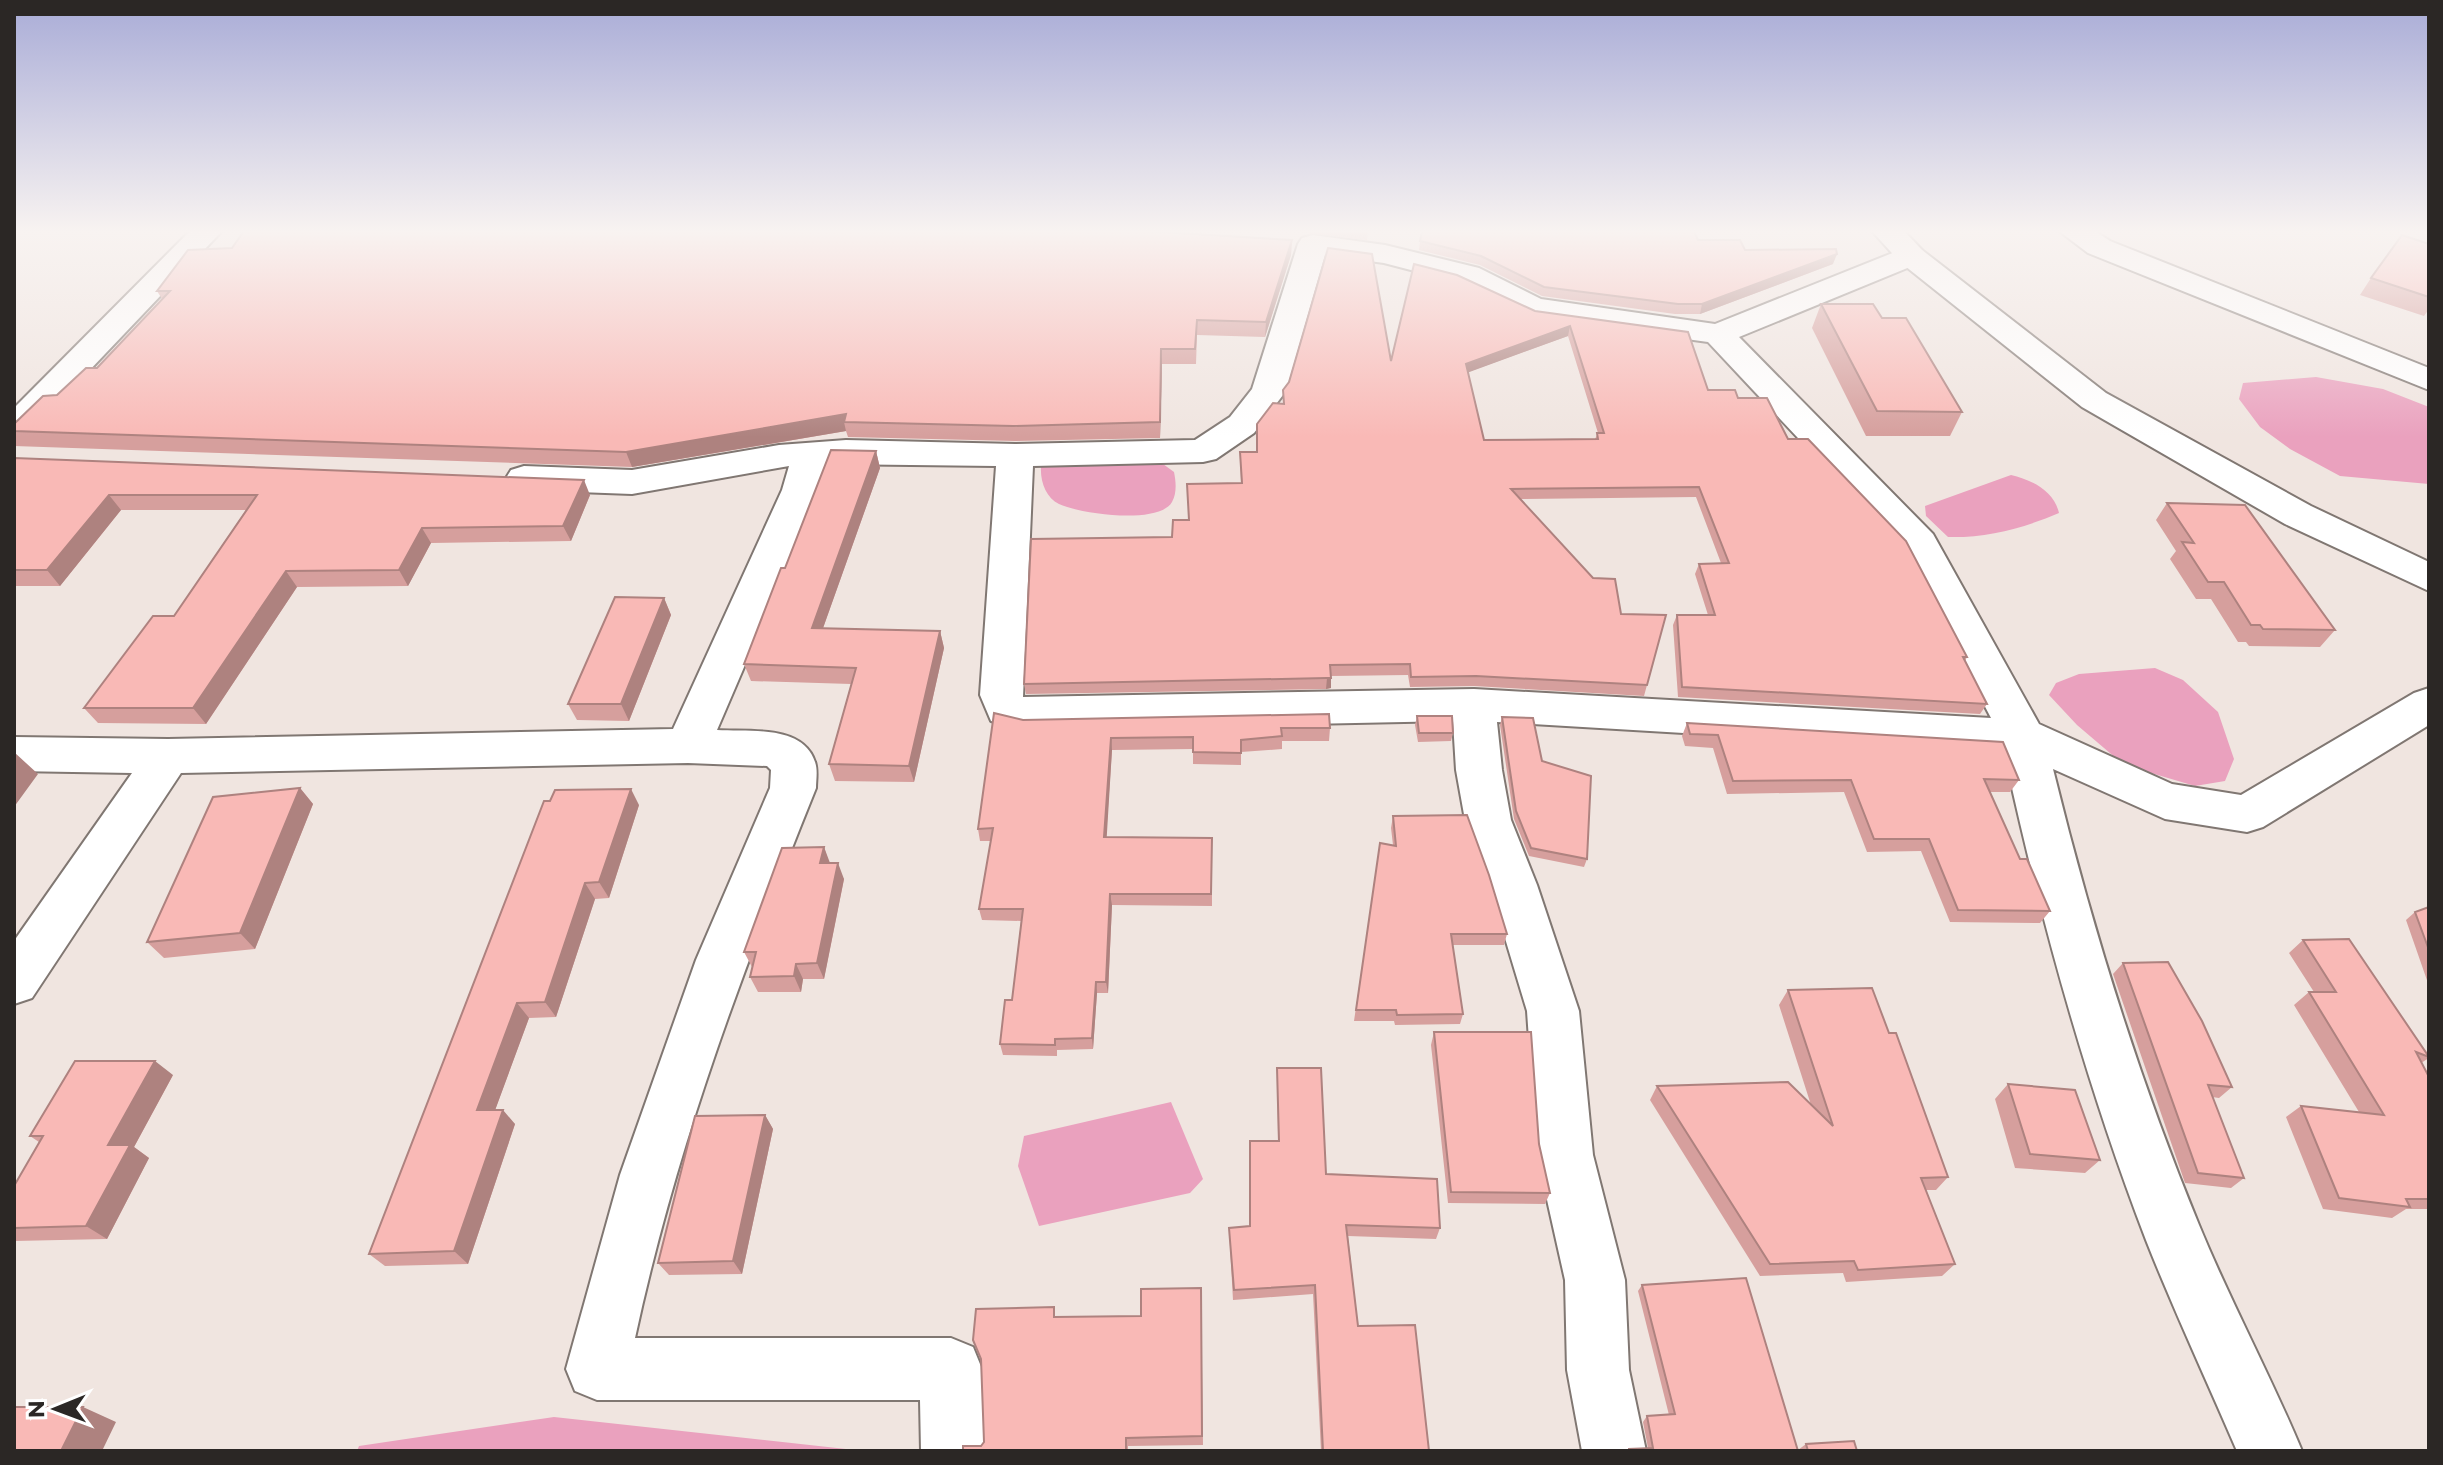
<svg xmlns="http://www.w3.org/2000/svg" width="2443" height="1465" font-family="Montserrat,sans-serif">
  <rect width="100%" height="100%" fill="#f0e5e0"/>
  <path fill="#eaa1be" d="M2316 377 2383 389 2429 407V484L2340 476 2290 449 2260 427 2239 399 2243 383Z
    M1052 462 1163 464 1174 472C1176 482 1177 493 1172 502 1159 525 1080 514 1059 504 1046 498 1040 481 1041 467Z
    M2011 475C2032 480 2054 491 2059 513 2024 528 1987 538 1948 537L1926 516 1925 506Z
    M2155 668 2183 680 2218 712 2234 759 2225 781 2195 786 2124 765 2077 725 2049 695 2056 683 2079 674Z
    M1171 1102 1203 1179 1190 1193 1039 1226 1018 1166 1024 1136Z
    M554 1417 864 1451H357L359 1446Z"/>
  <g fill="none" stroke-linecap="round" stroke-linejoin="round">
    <g stroke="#807772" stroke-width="4">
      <path id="minor" d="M2059 231H2095L2110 241 2429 368V390L2088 253Z
        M1313 235 1385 245 1479 268 1541 299 1715 324 1900 250 1911 247 1922 250 1926 256 1922 262 1739 337 1933 534 2039 724 2172 784 2241 795 2414 693 2429 688V725L2263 827 2247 832 2165 819 2053 769C2091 924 2138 1077 2199 1225 2230 1301 2270 1374 2302 1451H2237C2207 1381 2174 1311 2146 1240 2085 1081 2040 917 2004 752L1497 722 1502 770 1511 820 1537 885 1579 1011 1593 1155 1625 1280 1629 1370 1646 1451H1582L1567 1370 1565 1280 1537 1155 1527 1011 1489 885 1465 820 1456 770 1453 721 1025 730 991 721 980 695 996 466 826 464 820 490 717 730C748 732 803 724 815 762 818 770 816 780 816 788 743 969 676 1147 635 1338H951L973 1347 982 1369 985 1451H921L920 1400H597L575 1391 566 1369 620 1175 696 960 770 788 771 770 767 766 688 763 181 773 32 998 14 1004V941L132 773 14 771V737L168 739 673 729 782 490 789 466 632 494 524 490 511 486 506 478 511 470 524 466 632 470 779 445 846 440 1015 444 1195 440 1230 417 1252 389 1298 244 1302 238ZM1325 255 1384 263 1457 282 1533 318 1708 342 1903 550 1991 718 1474 689 1023 697 1033 466 1203 462 1216 459 1254 433 1286 391Z"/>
    </g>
    <g stroke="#807772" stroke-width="4">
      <path id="tertiary" d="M190 231H222L27 436 14 439V408Z
        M1872 231H1904L1922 250 2106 393 2311 506 2429 562V591L2285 524 2082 407 1900 262Z"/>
    </g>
    <use href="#minor" fill="#fff" fill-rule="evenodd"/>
    <use href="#tertiary" fill="#fff" fill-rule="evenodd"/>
  </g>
  <path fill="#d69f9d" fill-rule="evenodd" d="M1288 231H1368L1367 240Z
    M1292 240 1291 255 1265 337 1197 335 1196 364H1162L1160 438 1015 441 848 437 846 431 632 467 14 446V424L97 368 162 299 157 291 232 248Z
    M1698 240 1745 250 1833 264 1700 314H1675L1542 296 1480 265 1419 250 1420 241Z
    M2429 244V309L2424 316 2360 295 2371 278Z
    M1821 304 1882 318 1962 412 1950 436H1866L1812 328Z
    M1535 311 1688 332 1708 390 1738 398 1788 439 1967 657 1965 661 1987 704 1980 714 1678 697 1673 625 1677 615H1708L1695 574 1699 564 1721 563 1696 497 1521 499 1621 614 1647 685 1644 696 1474 686 1410 687 1408 675 1331 676V688L1326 689 1026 694 1024 684 1189 520 1241 483 1240 452H1257L1283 404V390L1391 361ZM1568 336 1598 433 1595 439 1484 440 1468 372Z
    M876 451 880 468 823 628 940 631 944 648 914 782 835 781 829 764 851 684 751 681 744 664 785 568Z
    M14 458 590 495 571 541 431 543 408 586 297 587 206 724 98 723 84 708 174 616 246 510H121L60 586H14Z
    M2167 503 2335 630 2320 647 2249 646 2246 642H2238L2211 599H2196L2170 559 2176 551 2156 520Z
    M664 598 671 615 629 721 577 720 568 704Z
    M1417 716 1453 733 1451 741 1418 742 1415 725Z
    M1502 717 1542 761 1587 859 1584 867 1529 856 1514 819 1500 725Z
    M1023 720 1330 728 1329 741H1282V749L1241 752V765L1193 764V749L1112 750 1106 837 1212 838V906L1112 905 1108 993H1097L1093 1049 1057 1050V1056L1003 1055 1000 1044 1012 1000 1021 921 982 920 979 909 991 841H980L978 829Z
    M1687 723 2019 780 2010 792H1990L2020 859 2050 911 2040 923 1950 922 1921 851 1867 852 1844 792 1727 794 1713 748 1685 746 1682 736Z
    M300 788 313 804 255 949 164 958 147 942Z
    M544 801 639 805 609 898 595 899 556 1017 529 1018 495 1110 515 1124 468 1264 385 1266 369 1254Z
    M1393 816 1507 934 1504 945H1452L1463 1014 1460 1024 1395 1025 1394 1021H1354L1380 843 1393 845 1391 828Z
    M824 847 829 863 844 879 824 979H803L801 992H758L750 977 752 967 744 952Z
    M2429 907V986L2406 920 2415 912Z
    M2303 940 2429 1058 2421 1063 2429 1077V1209H2406L2392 1218 2323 1209 2286 1117 2301 1106 2359 1112 2294 1005 2309 992H2314L2289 953Z
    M2123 963 2232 1087 2219 1098 2212 1097 2244 1178 2231 1188 2185 1183 2113 974Z
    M1788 990 1889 1033 1948 1177 1936 1190H1926L1955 1264 1942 1276 1846 1282 1843 1273 1760 1276 1650 1100 1657 1086 1811 1105 1779 1005Z
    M1434 1032 1539 1144 1550 1193 1545 1204 1448 1203 1431 1045Z
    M1277 1068 1326 1174 1440 1228 1436 1239 1348 1236 1358 1326 1429 1451H1321L1313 1294 1233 1300 1229 1228 1250 1226 1278 1141Z
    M173 1075 134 1147 149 1158 107 1239 14 1241V1186L39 1142 30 1136Z
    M2008 1084 2100 1160 2085 1173 2015 1168 1995 1099Z
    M765 1115 773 1129 742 1274 669 1275 658 1263Z
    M1642 1285 1798 1450 1806 1444 1857 1451H1627L1629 1449 1648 1448 1643 1422 1647 1416 1669 1415 1638 1291Z
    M1201 1288 1203 1445 1128 1446V1451H963L981 1446 984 1442 981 1359 1057 1317 1141 1316Z"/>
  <path fill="#ae827f" d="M1292 240 1291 255 1265 337 1266 322Z
    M1837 254 1833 264 1700 314 1702 304Z
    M1570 326 1568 336 1464 374 1466 364Z
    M1161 349 1162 364 1160 438V422Z
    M846 414 844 422 846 431 632 467 626 452Z
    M876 451 880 468 817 645 812 628Z
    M584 480 590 495 571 541 563 526Z
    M109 495 121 510 60 586 47 570Z
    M422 528 431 543 408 586 399 570Z
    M286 571 297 587 206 724 193 708Z
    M664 598 671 615 629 721 621 704Z
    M940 631 944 648 914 782 909 766Z
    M1327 678H1331V688L1326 689Z
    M1111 738 1112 750 1106 849 1104 837Z
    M14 752 38 774 14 807Z
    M300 788 313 804 255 949 240 933Z
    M631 789 639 805 609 898 599 882Z
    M824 847 830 863H820Z
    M838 863 844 879 824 979 817 963Z
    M585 883 595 899 556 1017 545 1002Z
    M1110 894 1112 905 1108 993 1106 982Z
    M796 964 803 979 801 992 794 976Z
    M1096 982 1097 993 1093 1049 1092 1038Z
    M517 1003 529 1018 490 1124 477 1110Z
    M155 1061 173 1075 134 1147 149 1158 107 1239 86 1226 108 1145Z
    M503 1110 515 1124 468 1264 454 1251Z
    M765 1115 773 1129 742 1274 733 1261Z
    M83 1407 116 1422 102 1451H61Z"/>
  <path fill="#f9b9b6" stroke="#ae827f" stroke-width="2" fill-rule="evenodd" d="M244 231H1145L1292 240 1266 322 1197 320 1195 349H1161L1160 422 1013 426 844 422 846 414 626 452 14 431V424L43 396 57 395 86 368H97L170 291H157L188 250 232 248Z
    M1422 231H1694L1698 240H1740L1745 250 1836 249 1837 254 1702 304H1678L1544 287 1481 256 1420 241Z
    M2402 235 2429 244V297L2371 278Z
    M1328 248 1372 254 1391 361 1414 264 1457 275 1535 311 1688 332 1708 390H1735L1738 398H1767L1788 439H1808L1906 541 1967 657H1963L1987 704 1682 687 1677 615H1715L1699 564 1729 563 1699 487 1511 489 1593 578 1615 579 1621 614 1666 615 1647 685 1476 676 1411 677 1410 664 1330 665 1331 678H1327L1024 684 1031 539 1172 537 1173 520H1189L1187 484 1242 483 1240 452H1257V424L1273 403 1284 404 1283 390 1289 382ZM1570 326 1604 433H1597L1598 439 1484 440 1466 364Z
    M1821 304H1873L1882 318H1906L1962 412 1877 411Z
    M831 450 876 451 812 628 940 631 909 766 829 764 856 668 744 664 781 568H785Z
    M14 458 584 480 563 526 422 528 399 570 286 571 193 708H84L153 616H174L257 495H109L47 570H14Z
    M2167 503 2245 505 2335 630 2263 629 2260 625H2251L2224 582H2208L2182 542 2194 543Z
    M615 597 664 598 621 704H568Z
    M994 713 1023 720 1329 714 1330 728H1281L1282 736 1241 740V753L1193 752V737L1111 738 1104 837 1212 838 1211 894H1110L1106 982H1096L1092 1038 1055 1039V1045L1000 1044 1005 1000H1012L1023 909H979L993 828 978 829Z
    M1417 716H1452L1453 733H1419Z
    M1502 717 1533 718 1542 761 1591 776 1587 859 1531 848 1516 811Z
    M1687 723 2003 742 2019 780 1984 779 2020 859H2027L2050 911 1958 910 1929 839H1874L1851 780 1733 781 1718 735 1690 734Z
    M300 788 240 933 147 942 213 797Z
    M631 789 599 882 585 883 545 1002 517 1003 477 1110H503L454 1251 369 1254 544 801H550L555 790Z
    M1467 815 1489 875 1507 934H1451L1463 1014 1397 1015 1396 1010H1356L1380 843 1396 846 1393 816Z
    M824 847 820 863H838L817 963 796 964 794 976 750 977 756 952H744L782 848Z
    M2429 907V950L2415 912Z
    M2349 939 2429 1057 2416 1052 2429 1077V1199H2406L2410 1207 2339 1198 2301 1106 2384 1115 2309 992H2336L2303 940Z
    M2168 962 2202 1021 2232 1087 2208 1085 2244 1178 2198 1173 2123 963Z
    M1872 988 1889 1033H1896L1948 1177 1921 1178 1955 1264 1858 1270 1854 1261 1770 1264 1657 1086 1788 1082 1833 1126 1788 990Z
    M1434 1032H1531L1539 1144 1550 1193 1451 1192Z
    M75 1061H155L108 1145H130L86 1226 14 1228V1186L43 1136H30Z
    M1277 1068H1321L1326 1174 1437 1179 1440 1228 1346 1225 1358 1326 1415 1325 1429 1451H1323L1315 1285 1234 1290 1229 1228 1250 1226V1141H1279Z
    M2008 1084 2075 1090 2100 1160 2030 1154Z
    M765 1115 733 1261 658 1263 695 1116Z
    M1746 1278 1798 1451H1629V1449L1653 1448 1647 1416 1675 1414 1642 1285Z
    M1201 1288 1202 1436 1126 1438V1451H963V1446H981L984 1442 981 1359 973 1340 976 1309 1054 1307V1317L1141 1316V1289Z
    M14 1407H83L61 1451H14Z
    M1854 1441 1857 1451H1808L1806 1444Z"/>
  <linearGradient id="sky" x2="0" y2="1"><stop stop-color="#a9acd7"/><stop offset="0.53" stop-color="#f8f3f1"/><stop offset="1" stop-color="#f8f3f1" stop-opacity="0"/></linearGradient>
  <rect width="2443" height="437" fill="url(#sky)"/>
  <rect width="2443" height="1465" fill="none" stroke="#2b2725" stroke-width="32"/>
  <g transform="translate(56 1409) rotate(269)" stroke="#ffffff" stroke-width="6" paint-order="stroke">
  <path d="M0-6L14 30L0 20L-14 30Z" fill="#2b2725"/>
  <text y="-12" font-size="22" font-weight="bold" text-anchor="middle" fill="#2b2725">N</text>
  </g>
</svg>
